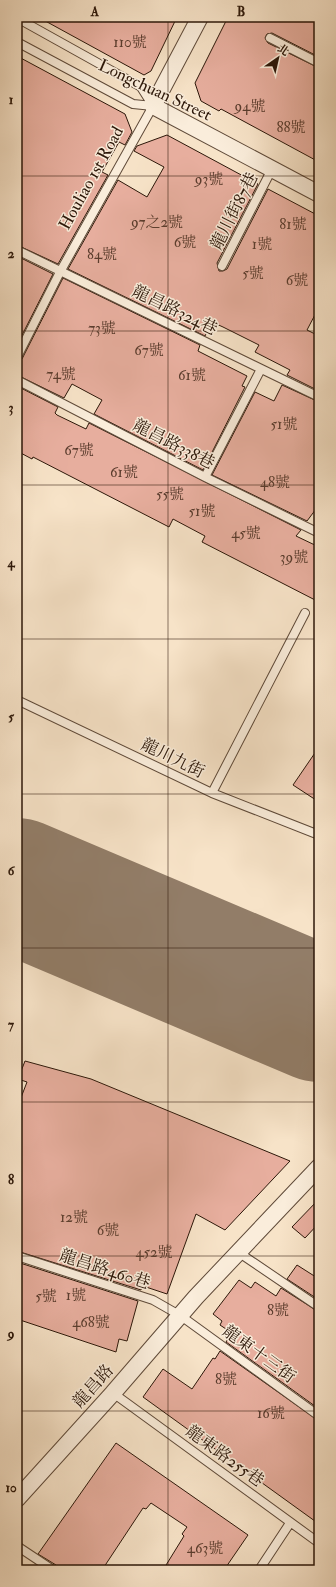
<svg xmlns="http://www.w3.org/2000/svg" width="336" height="1587" font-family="'IM FELL Double Pica','Noto Serif TC',serif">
  <rect width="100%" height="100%" fill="#f7e3c8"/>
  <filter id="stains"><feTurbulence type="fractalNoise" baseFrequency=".005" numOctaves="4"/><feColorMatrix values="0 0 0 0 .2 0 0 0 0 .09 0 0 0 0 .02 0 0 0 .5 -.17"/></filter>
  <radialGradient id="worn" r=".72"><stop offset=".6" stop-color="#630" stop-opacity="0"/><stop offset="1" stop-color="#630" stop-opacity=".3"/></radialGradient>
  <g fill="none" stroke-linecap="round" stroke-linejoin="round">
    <path stroke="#927d68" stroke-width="136" d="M17 886 319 1014"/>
  </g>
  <path fill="#e7ae9e" stroke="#2c1709" d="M38 17H177L151 71 144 75Z
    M228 17H319V57L272 33 267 34 265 38 268 43 319 68V162L221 109 219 111 201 101 195 83Z
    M17 56 125 114 132 132 125 145 119 142 102 172 108 175 58 264 17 245Z
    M167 135 258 184 217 263 219 271H223L227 269 268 189 319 216V307L307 330 319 336V391L287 375 290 370 255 352 259 345 223 327 212 322 205 336 68 269 118 180 147 197 164 167 134 151 137 146Z
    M17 256 53 274 17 345Z
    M63 278 200 345 198 351 247 376 242 386 245 387 203 470 94 414 102 400 72 384 64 398 17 375V362L22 359Z
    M282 385 319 402V505L307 521 212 475 255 392 274 401Z
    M17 386 58 407 55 413 57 415 86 429 89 423 301 530 296 536 319 547V602L202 542 205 536 173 519 169 527 33 457 32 459 17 451Z
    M319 747V802L293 785Z
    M25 1061 91 1079 290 1161 225 1230 196 1214 167 1294 143 1286 141 1290 17 1251V1108L27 1082 18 1079Z
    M319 1199V1223L305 1238 292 1227Z
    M17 1262 138 1301 127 1341 119 1339 116 1352 17 1319Z
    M297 1265 319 1279V1300L287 1279Z
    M239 1280 251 1288 255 1282 276 1296 281 1288 319 1312V1409L226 1342 232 1333 220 1325 222 1321 213 1314Z
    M220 1351 319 1421V1524L143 1397 163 1369 192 1389 213 1358 215 1359Z
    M116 1443 248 1535 224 1570H163L184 1536 182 1534 187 1527 151 1503 146 1509 143 1508 102 1570H58L56 1565 38 1554Z"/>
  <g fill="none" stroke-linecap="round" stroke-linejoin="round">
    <g stroke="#5f4a39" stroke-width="10">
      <path id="service" d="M17 18 141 87 153 106
        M270 38 319 63
        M17 42 133 104 153 106
        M17 250 319 397
        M222 266 272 169
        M17 357 60 272 153 106
        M17 380 205 477 319 533
        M205 477 261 369
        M17 700 212 793 319 835
        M212 793 305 613
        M238 1252 319 1307
        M17 1256 153 1300 181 1316 319 1416
        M113 1393 319 1543
        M17 1546 53 1570
        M259 1570 290 1523"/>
    </g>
    <g stroke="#5f4a39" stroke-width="18">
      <path id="minor" d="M200 17 153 106 319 194
        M17 1499 113 1393 196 1297 319 1167"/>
    </g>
    <use href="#service" stroke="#faeddb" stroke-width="8"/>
    <use href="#minor" stroke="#faeddb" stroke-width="16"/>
  </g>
  <path fill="none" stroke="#2c1709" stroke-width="1" stroke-opacity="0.55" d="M168 17V1570M17 176H319M17 331H319M17 485H319M17 639H319M17 794H319M17 948H319M17 1102H319M17 1256H319M17 1411H319"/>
  <g text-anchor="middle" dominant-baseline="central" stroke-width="3" stroke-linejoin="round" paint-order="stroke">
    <g font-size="15" fill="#5b3d2e">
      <text x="130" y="42">110號</text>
      <text x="250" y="106">94號</text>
      <text x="291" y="127">88號</text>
      <text x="209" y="179">93號</text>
      <text x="157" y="222">97之2號</text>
      <text x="293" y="224">81號</text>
      <text x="185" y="242">6號</text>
      <text x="262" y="244">1號</text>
      <text x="102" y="254">84號</text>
      <text x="253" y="273">5號</text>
      <text x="297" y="280">6號</text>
      <text x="102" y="328">73號</text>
      <text x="149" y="350">67號</text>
      <text x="61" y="374">74號</text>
      <text x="192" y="375">61號</text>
      <text x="284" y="424">51號</text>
      <text x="79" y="450">67號</text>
      <text x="124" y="472">61號</text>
      <text x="275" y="482">48號</text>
      <text x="170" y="494">55號</text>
      <text x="202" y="511">51號</text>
      <text x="246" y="533">45號</text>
      <text x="294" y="557">39號</text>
      <text x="74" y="1217">12號</text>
      <text x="108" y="1230">6號</text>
      <text x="154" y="1252">452號</text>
      <text x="76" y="1295">1號</text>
      <text x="46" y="1296">5號</text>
      <text x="278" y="1310">8號</text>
      <text x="91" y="1322">468號</text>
      <text x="226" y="1379">8號</text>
      <text x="271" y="1413">16號</text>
      <text x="205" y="1548">463號</text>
    </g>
    <g font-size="17" fill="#2c1709" stroke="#faeddb">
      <text transform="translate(155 90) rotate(25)">Longchuan Street</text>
      <text transform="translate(91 178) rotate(-61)">Houliao 1st Road</text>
      <text transform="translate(234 211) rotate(-63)">龍川街87巷</text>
      <text transform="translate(175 310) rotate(26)">龍昌路324巷</text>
      <text transform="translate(174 444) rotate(27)">龍昌路338巷</text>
      <text transform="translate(173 758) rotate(26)">龍川九街</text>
      <text transform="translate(105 1269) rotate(18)">龍昌路460巷</text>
      <text transform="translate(259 1354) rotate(36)">龍東十三街</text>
      <text transform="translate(93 1386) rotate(-48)">龍昌路</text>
      <text transform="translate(225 1456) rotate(36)">龍東路255巷</text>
    </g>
  </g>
  <rect width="336" height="1587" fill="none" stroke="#f7e3c8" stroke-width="44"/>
  <g transform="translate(278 58) rotate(34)" stroke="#faeddb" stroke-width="3" paint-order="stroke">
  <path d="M0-3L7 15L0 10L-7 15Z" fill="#2c1709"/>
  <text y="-6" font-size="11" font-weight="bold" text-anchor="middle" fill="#2c1709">北</text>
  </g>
  <rect x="22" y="22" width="292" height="1543" fill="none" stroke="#2c1709" stroke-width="1.5"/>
  <g font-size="13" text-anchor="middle" font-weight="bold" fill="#2c1709">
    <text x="95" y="16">A</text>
    <text x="241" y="16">B</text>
    <text x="11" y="104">1</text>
    <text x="11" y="258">2</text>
    <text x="11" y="412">3</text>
    <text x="11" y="567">4</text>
    <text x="11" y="721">5</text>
    <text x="11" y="875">6</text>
    <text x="11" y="1029">7</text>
    <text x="11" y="1184">8</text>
    <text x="11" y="1338">9</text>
    <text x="11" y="1492">10</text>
  </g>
  <rect width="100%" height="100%" filter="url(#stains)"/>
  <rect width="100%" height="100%" fill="url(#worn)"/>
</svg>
